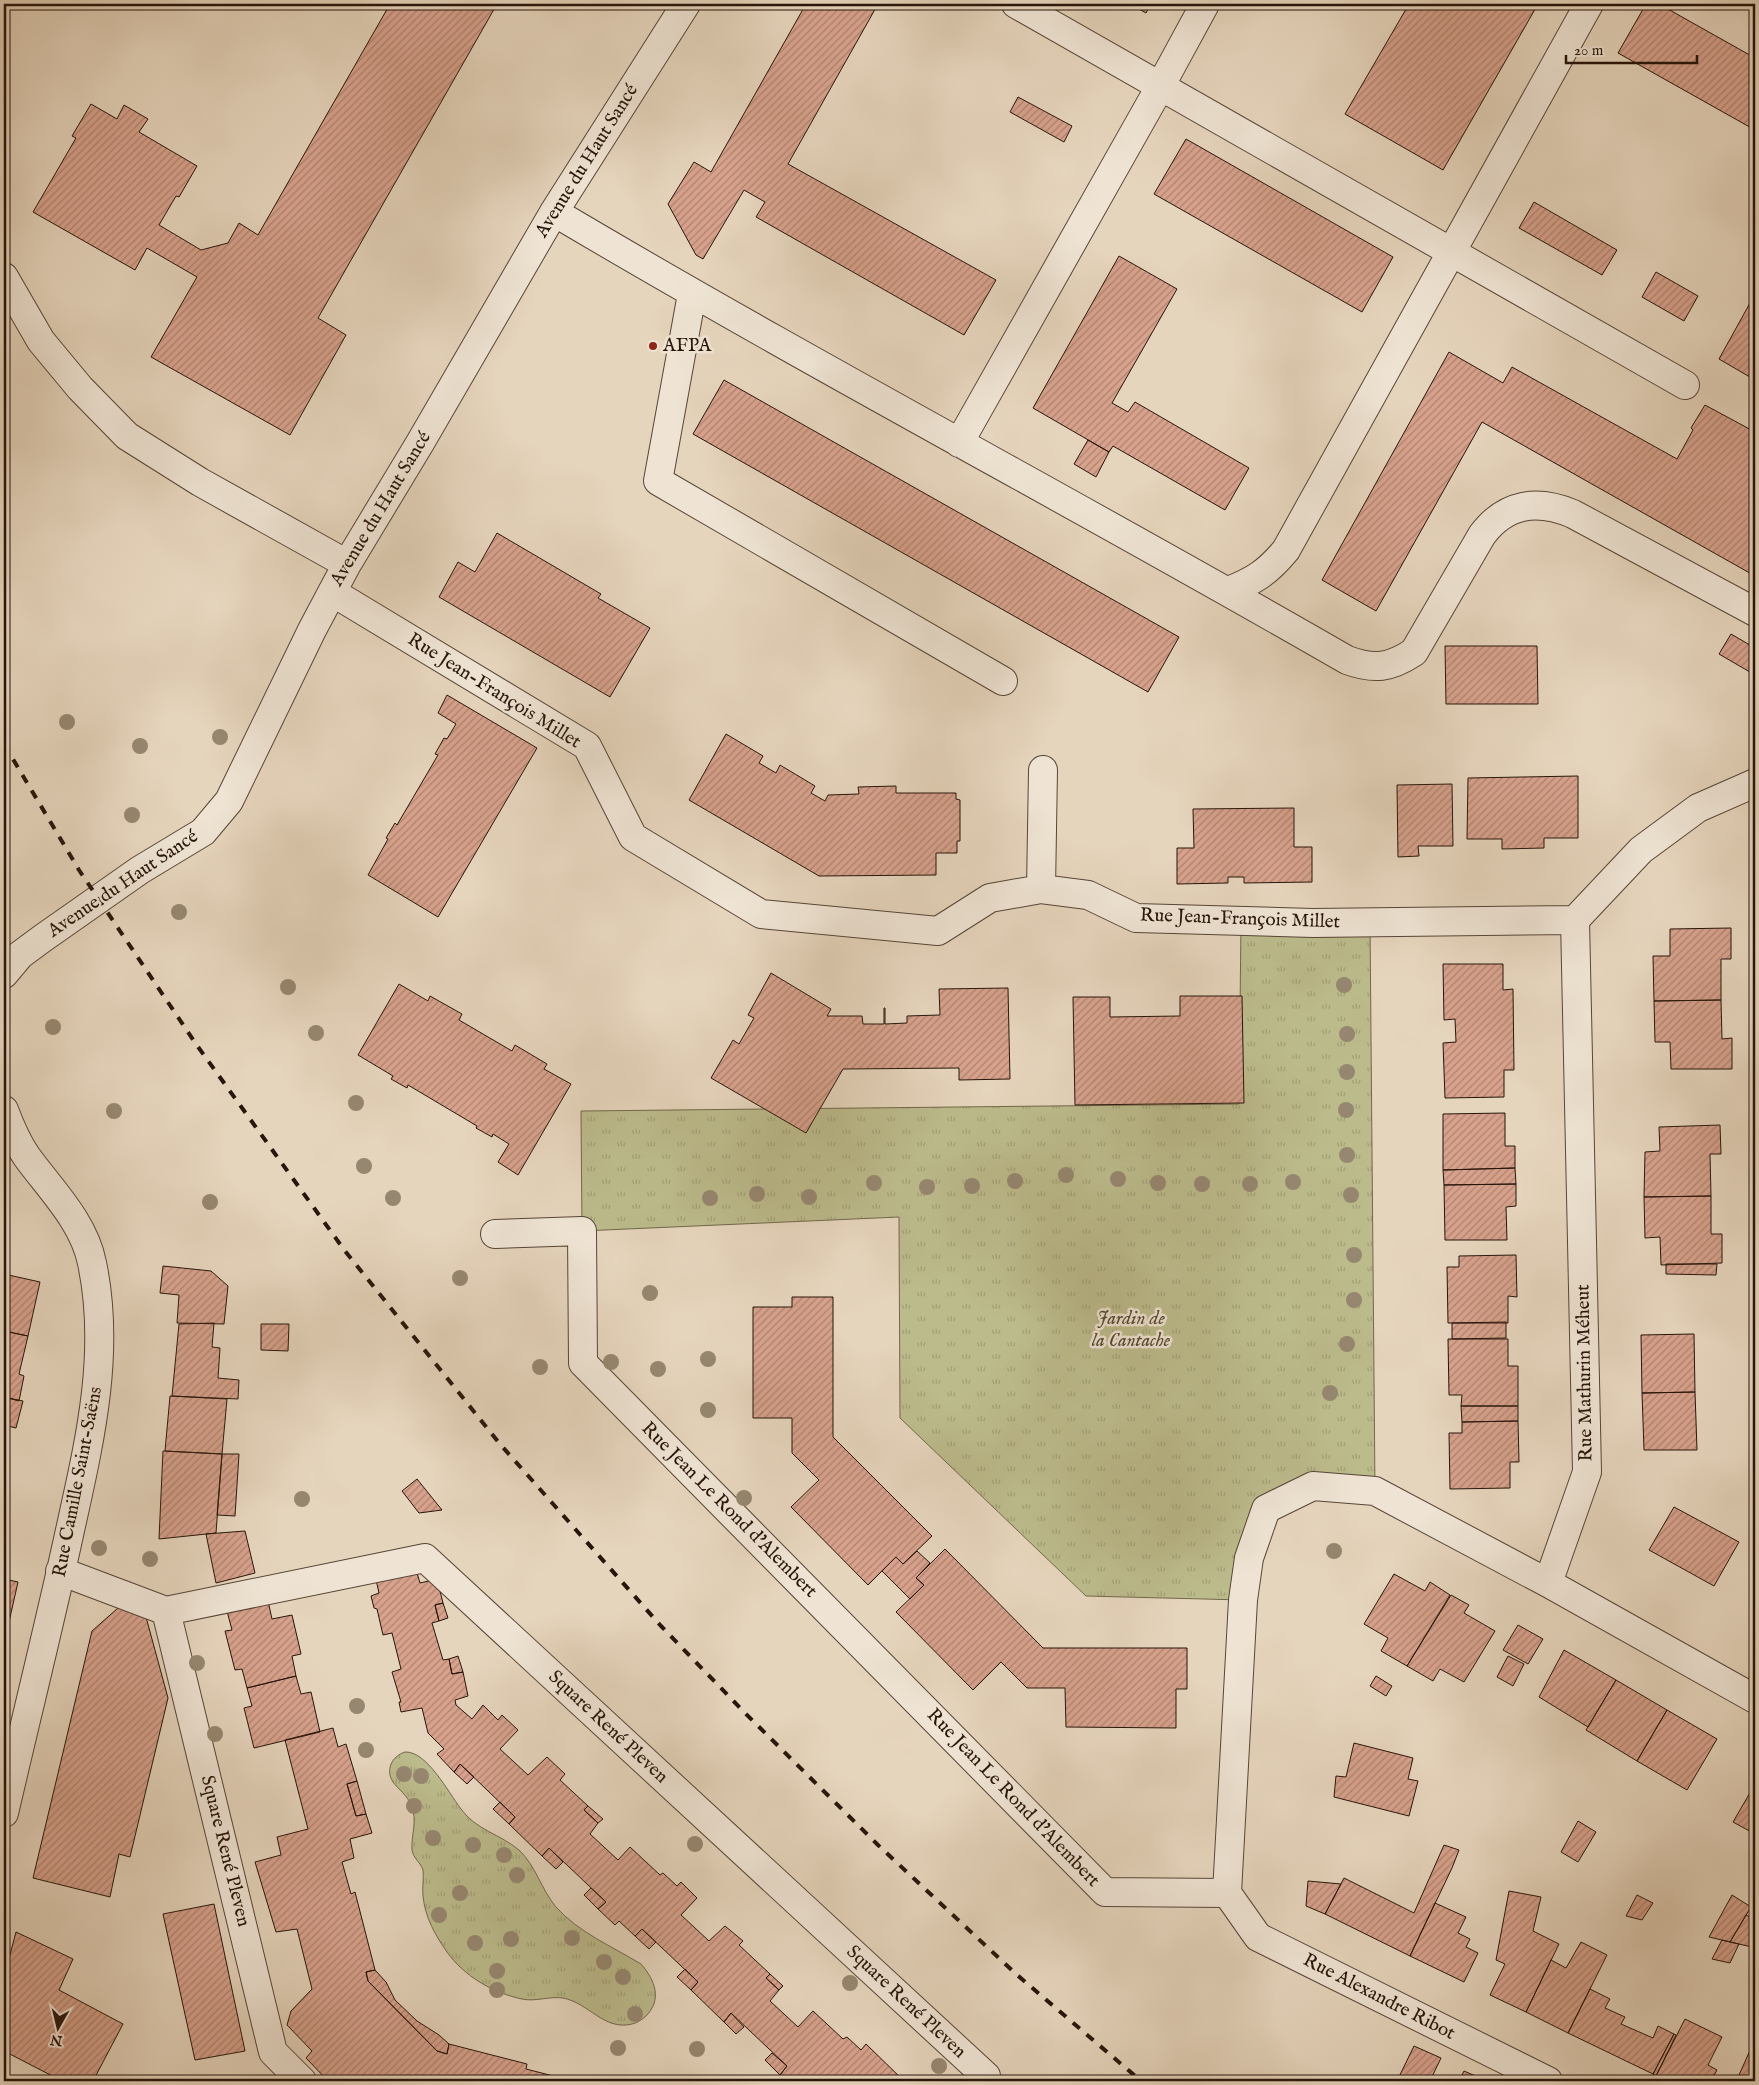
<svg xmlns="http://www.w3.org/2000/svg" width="1759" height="2085" font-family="'IM FELL English',serif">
  <defs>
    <pattern id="park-tufts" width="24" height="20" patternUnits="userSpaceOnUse" patternTransform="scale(1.25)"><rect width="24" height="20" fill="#bcbb8c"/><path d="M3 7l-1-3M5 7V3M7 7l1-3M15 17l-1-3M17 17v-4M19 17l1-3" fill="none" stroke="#a2a077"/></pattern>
    <pattern id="building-hatch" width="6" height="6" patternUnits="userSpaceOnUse" patternTransform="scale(1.25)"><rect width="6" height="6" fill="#d8a28d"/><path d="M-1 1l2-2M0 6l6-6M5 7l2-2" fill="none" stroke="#af8371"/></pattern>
  </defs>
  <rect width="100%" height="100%" fill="#e6d5bd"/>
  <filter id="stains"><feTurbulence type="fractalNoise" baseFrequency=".004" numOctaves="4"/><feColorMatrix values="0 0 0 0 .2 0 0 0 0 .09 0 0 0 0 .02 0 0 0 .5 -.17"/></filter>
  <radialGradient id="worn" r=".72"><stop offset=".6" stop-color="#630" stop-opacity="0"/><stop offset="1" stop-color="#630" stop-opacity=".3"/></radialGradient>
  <path fill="url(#park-tufts)" stroke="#72684b" d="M1241 921 1370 922 1375 1491 1313 1486 1266 1509 1243 1600 1086 1596 900 1418 899 1217 582 1231 581 1111 1239 1104Z
    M405 1752C427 1751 448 1792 461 1809 476 1830 500 1834 519 1850 536 1866 541 1889 556 1907 578 1932 613 1947 641 1964 655 1980 663 2000 645 2017 641 2020 637 2023 632 2024 604 2031 589 2003 563 1998 550 1996 535 2002 522 1999 493 1993 464 1976 447 1952 435 1935 425 1917 423 1896 422 1888 424 1878 423 1870 421 1863 413 1858 412 1850 411 1834 418 1821 411 1805 407 1795 399 1790 393 1782 385 1770 392 1756 405 1752Z"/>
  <path fill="url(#building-hatch)" stroke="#27150a" d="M390 4H497L318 318 346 335 290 435 151 357 197 277 147 248 135 270 33 212 76 138 72 136 91 104 117 119 124 105 148 119 139 132 197 166 179 197 176 196 159 225 201 250 228 243 239 223 258 235Z
    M806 4H878L788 164 996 280 964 335 756 217 765 202 744 190 703 259 696 255 668 204 694 162 711 172Z
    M1130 4H1151L1146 13Z
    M1409 4H1538L1443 170 1345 114Z
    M1646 4H1659L1755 58V130L1618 53Z
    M1018 97 1072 126 1064 142 1010 112Z
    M1186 139 1393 257 1362 312 1154 194Z
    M1534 202 1617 250 1602 275 1519 228Z
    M1119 256 1177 289 1112 403 1128 412 1135 402 1249 468 1225 510 1113 446 1109 452 1033 408Z
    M1656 272 1698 296 1684 321 1642 297Z
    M1755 294V380L1719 359Z
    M1449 352 1503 383 1512 367 1677 459 1693 430 1691 428 1705 405 1755 432V576L1482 422 1376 611 1322 580Z
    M724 380 1179 637 1148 692 693 434Z
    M1088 440 1109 452 1096 477 1074 464Z
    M497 533 601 594 598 598 650 628 610 697 439 597 458 562 475 572Z
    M1731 634 1755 648V675L1719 654Z
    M1445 646H1537L1538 704H1446Z
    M447 695 537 748 438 917 368 875 388 839 386 838 395 823 397 825 438 755 435 754 444 738 447 739 456 724 438 713Z
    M726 734 763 756 759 763 776 773 780 765 815 786 811 793 825 801 828 795 859 794 858 787 896 786V793H956V799L960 800V841H957V853H936V875L819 876 689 800Z
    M1578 776V838H1544V848L1502 849V839H1467L1468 778Z
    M1452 784 1453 846H1418L1419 856 1398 857 1397 785Z
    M1294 808V847H1312V882L1244 883V877H1228V883L1177 884V848H1194L1193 809Z
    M1731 928V959H1721V1000L1654 1001 1653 956H1670V929Z
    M1443 964H1503V990L1513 989 1514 1070H1504V1097L1445 1098 1443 1043 1456 1042 1455 1019 1444 1020Z
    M771 973 831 1009 827 1016H862L863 1024H884V1008H885V1024L907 1023V1016L940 1015 939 989 1008 988 1010 1079 959 1080V1068L843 1069 806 1133 711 1078 733 1040 739 1044 754 1018 748 1015Z
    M399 984 428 1001 430 996 462 1014 459 1020 512 1051 515 1045 547 1064 544 1069 571 1084 518 1175 498 1162 509 1144 493 1134 492 1137 476 1128 477 1126 408 1085 407 1088 391 1079 393 1076 358 1055Z
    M1180 996H1242L1244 1103 1075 1105 1073 997H1110V1017L1180 1016Z
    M1721 1000 1722 1039 1732 1038V1069H1671L1670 1042H1655L1654 1001Z
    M1505 1113V1146H1515V1168L1443 1170V1114Z
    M1720 1125 1721 1154H1710L1711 1196 1644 1197 1645 1152 1660 1151 1659 1127Z
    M1515 1168 1516 1184 1444 1185 1443 1170Z
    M1516 1184V1206L1506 1207 1507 1240H1445L1444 1185Z
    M1711 1196V1234H1722V1263L1661 1265 1660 1237 1645 1238 1644 1197Z
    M1516 1255 1517 1297 1508 1296V1323H1448L1447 1267H1459V1256Z
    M1666 1264H1717L1716 1275 1666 1274Z
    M163 1266 211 1271 228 1286 224 1324 177 1323 179 1295 160 1293Z
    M4 1274 40 1282 28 1336 4 1331Z
    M792 1297H833V1437L932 1536 903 1564 896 1557 868 1585 791 1507 819 1480 792 1453V1418H753V1307H792Z
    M1506 1322V1338L1452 1339V1323Z
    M214 1323 212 1347 220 1348 218 1378 239 1380 238 1399 172 1396 179 1324Z
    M261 1324H289L288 1351 261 1350Z
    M4 1331 28 1336 19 1374 24 1376 19 1401 4 1397Z
    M1694 1334 1695 1392 1642 1393 1641 1335Z
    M1448 1339H1508V1366H1518V1406H1461L1462 1395H1449Z
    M1695 1392 1697 1450H1644L1642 1393Z
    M170 1396 227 1399 222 1454 165 1451Z
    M4 1397 23 1401 16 1428 8 1426 4 1446Z
    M1461 1406H1518V1421L1462 1422Z
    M1518 1421 1519 1462H1510V1488L1450 1489 1449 1433H1462V1422Z
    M163 1451 222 1454 216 1533 159 1539Z
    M222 1454H239L235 1516 217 1515Z
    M417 1479 442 1510 419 1513 402 1491Z
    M1674 1507 1739 1542 1714 1586 1649 1550Z
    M245 1531 255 1573 216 1583 206 1534Z
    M945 1549 1043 1648H1187V1689H1176V1728L1066 1727 1065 1688H1027L1001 1662 973 1690 896 1612 924 1585 916 1578Z
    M917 1551 930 1563 916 1578 924 1585 910 1599 882 1571 896 1557 903 1564Z
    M415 1566 420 1583 437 1579 443 1603 435 1605 439 1621 432 1623 443 1660 449 1659 452 1674 463 1672 468 1696 455 1700 456 1705 472 1719 483 1705 498 1720 502 1715 518 1730 500 1749 528 1775 547 1757 565 1774 560 1780 588 1806 584 1810 598 1823 590 1834 618 1860 630 1847 660 1875 663 1873 677 1886 681 1882 697 1898 681 1915 709 1941 725 1926 743 1941 739 1945 770 1974 766 1978 779 1990 770 2001 798 2027 813 2011 843 2039 847 2037 861 2050 866 2044 904 2081H787L780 2075 787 2066 731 2013 724 2022 691 1990 698 1982 642 1929 635 1936 619 1921 615 1925 598 1909 606 1902 549 1848 542 1856 509 1824 515 1817 460 1764 454 1772 437 1754 444 1749 428 1733 422 1708 401 1712 399 1702H401L392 1672 401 1669 392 1633 383 1635 377 1609 374 1608 371 1596 379 1593 375 1575Z
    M1394 1574 1425 1591 1430 1582 1450 1595 1407 1666 1381 1651 1388 1638 1364 1624Z
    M4 1579 18 1582 4 1644Z
    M1451 1595 1469 1605 1464 1613 1495 1631 1464 1682 1440 1669 1433 1681 1407 1666Z
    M268 1601 272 1619 292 1615 301 1654 292 1656 296 1676 247 1688 242 1669 235 1670 225 1631 232 1630 227 1611Z
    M443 1603 448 1618 439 1621 435 1605Z
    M143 1606 168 1698 130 1857 119 1854 110 1897 33 1878 92 1631 118 1608Z
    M1518 1625 1543 1639 1528 1664 1503 1650Z
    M1564 1650 1616 1680 1588 1727 1539 1697Z
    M458 1656 463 1672 452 1674 449 1659Z
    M1508 1656 1524 1664 1513 1686 1497 1677Z
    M296 1676 301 1694 311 1692 320 1732 254 1748 244 1708 252 1706 247 1688Z
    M1376 1676 1392 1686 1386 1696 1370 1686Z
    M1616 1680 1667 1710 1637 1761 1586 1730Z
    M1667 1710 1717 1739 1687 1790 1637 1761Z
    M333 1728 338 1747 346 1744 357 1781 347 1784 356 1816 366 1814 372 1833 350 1839 354 1858 342 1862 351 1894 355 1892 375 1970 366 1972 368 1981 437 2051 447 2054 449 2044 527 2064 526 2069 573 2081H328L306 2058 312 2051 287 2025 291 2011 312 1989 297 1929 276 1932 255 1862 281 1855 277 1837 308 1829 285 1740Z
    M1354 1743 1413 1758 1408 1779 1418 1781 1409 1816 1334 1797 1336 1776 1346 1777Z
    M460 1764 474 1777 467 1784 454 1772Z
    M357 1781 366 1814 356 1816 347 1784Z
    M1755 1784V1834L1733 1822Z
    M500 1802 515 1817 509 1824 493 1809Z
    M588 1806 603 1819 598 1823 584 1810Z
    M1578 1821 1596 1832 1578 1862 1561 1852Z
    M1444 1845 1459 1850 1452 1868 1410 1956 1325 1914 1344 1878 1414 1913Z
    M549 1848 563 1862 556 1869 542 1856Z
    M1308 1881 1341 1884 1325 1914 1306 1906Z
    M591 1888 606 1902 598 1909 584 1895Z
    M1509 1891 1541 1897 1533 1931 1559 1944 1526 2012 1490 1995 1505 1964 1496 1960Z
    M1637 1895 1653 1903 1642 1920 1626 1916Z
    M1732 1895 1751 1907 1730 1942 1709 1937Z
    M1435 1903 1466 1917 1458 1933 1470 1939 1466 1947 1478 1953 1464 1982 1410 1956Z
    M214 1904 245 2051 195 2060 163 1914Z
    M1746 1915 1755 1920V1941L1752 1947 1730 1942Z
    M642 1929 656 1942 649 1949 635 1936Z
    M16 1932 73 1959 59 1990 123 2024 93 2081H62L4 2051V2002L6 1997 4 1994V1983L10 1967 7 1966Z
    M1722 1940 1739 1944 1730 1963 1712 1959Z
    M1581 1942 1607 1955 1568 2033 1526 2012 1551 1960 1566 1968Z
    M685 1969 698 1982 691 1990 677 1977Z
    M375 1970 386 1982 395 2000 417 2021 439 2035 449 2044 447 2054 437 2051 368 1981 366 1972Z
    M770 1974 783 1986 779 1990 766 1978Z
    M1590 1989 1610 1999 1605 2008 1625 2017 1621 2024 1653 2038 1658 2026 1674 2034 1653 2074 1568 2033Z
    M731 2013 744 2027 736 2034 724 2022Z
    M1685 2019 1722 2037 1708 2065 1717 2070 1711 2081H1668L1656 2076Z
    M1674 2034 1676 2035 1656 2076 1653 2074Z
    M1414 2046 1441 2058 1430 2081H1397Z
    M1752 2046 1755 2048V2081H1749L1739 2075Z
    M772 2053 787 2066 780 2075 765 2060Z
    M1464 2071 1487 2081H1459Z
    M594 2077 613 2081H592Z"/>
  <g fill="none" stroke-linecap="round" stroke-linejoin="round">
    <g stroke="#574537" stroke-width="30">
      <path id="minor" d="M1016 4 1685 385
        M554 212C815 367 1084 508 1347 660 1374 670 1390 668 1414 652L1482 535C1506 503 1537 499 1573 514L1755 612
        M4 277 41 341 80 388 127 436 200 482 347 564
        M692 294 658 481 1003 681
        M959 443 1161 85 1205 4
        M1228 591C1254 581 1268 572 1286 550L1589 4
        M332 592 587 746 633 837 761 914 938 931 990 898 1041 889 1088 895 1136 918 1313 923 1575 920 1641 850 1698 808 1755 783
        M1041 889 1043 770
        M4 974 20 955 43 938 140 870 203 832 229 801 312 630 347 564 420 443 554 212 686 4
        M4 1110C10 1126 17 1143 27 1157 51 1190 84 1222 92 1263 112 1358 87 1452 67 1544 47 1634 25 1723 4 1813
        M495 1234 582 1231 583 1363 1105 1892 1227 1893 1243 1600 1249 1558 1266 1509 1313 1486 1375 1491 1548 1583 1755 1699
        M60 1571 166 1611 273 2052 302 2081
        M1548 1583 1587 1472 1575 920
        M166 1611 425 1558 986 2076
        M1227 1893 1258 1937 1548 2081"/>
    </g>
    <use href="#minor" stroke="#efe4d4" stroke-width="28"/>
    <path stroke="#27150a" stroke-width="4" stroke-dasharray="9 9" stroke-linecap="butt" d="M4 744 79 870 196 1044 345 1251 500 1444 661 1626 745 1713 878 1845 1016 1974 1141 2081"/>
  </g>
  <g fill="#968770">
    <circle cx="67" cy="722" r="8"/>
    <circle cx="220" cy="737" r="8"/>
    <circle cx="140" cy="746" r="8"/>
    <circle cx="132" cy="815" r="8"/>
    <circle cx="179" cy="912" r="8"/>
    <circle cx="1344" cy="985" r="8"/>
    <circle cx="288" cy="987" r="8"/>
    <circle cx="53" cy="1027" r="8"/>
    <circle cx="316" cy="1033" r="8"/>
    <circle cx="1347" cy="1034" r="8"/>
    <circle cx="1347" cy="1072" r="8"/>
    <circle cx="356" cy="1103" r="8"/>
    <circle cx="1346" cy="1110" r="8"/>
    <circle cx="114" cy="1111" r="8"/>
    <circle cx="1347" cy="1155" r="8"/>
    <circle cx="364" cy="1166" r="8"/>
    <circle cx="1066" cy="1175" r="8"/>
    <circle cx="1118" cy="1179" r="8"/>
    <circle cx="1015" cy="1181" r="8"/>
    <circle cx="1293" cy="1182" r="8"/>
    <circle cx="874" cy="1183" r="8"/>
    <circle cx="1158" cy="1183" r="8"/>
    <circle cx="1202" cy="1184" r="8"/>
    <circle cx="1250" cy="1184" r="8"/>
    <circle cx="972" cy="1186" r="8"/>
    <circle cx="927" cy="1187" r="8"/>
    <circle cx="757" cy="1194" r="8"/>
    <circle cx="1351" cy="1195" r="8"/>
    <circle cx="809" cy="1197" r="8"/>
    <circle cx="393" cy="1198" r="8"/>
    <circle cx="710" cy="1198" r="8"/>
    <circle cx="210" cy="1202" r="8"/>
    <circle cx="1354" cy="1255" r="8"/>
    <circle cx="460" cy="1278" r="8"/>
    <circle cx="650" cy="1293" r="8"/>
    <circle cx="1354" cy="1300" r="8"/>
    <circle cx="1347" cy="1344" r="8"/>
    <circle cx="708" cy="1359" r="8"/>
    <circle cx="611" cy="1362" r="8"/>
    <circle cx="540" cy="1367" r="8"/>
    <circle cx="658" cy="1369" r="8"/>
    <circle cx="1330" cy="1393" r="8"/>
    <circle cx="708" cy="1410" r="8"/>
    <circle cx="744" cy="1498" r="8"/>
    <circle cx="302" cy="1499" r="8"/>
    <circle cx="99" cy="1548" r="8"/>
    <circle cx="1334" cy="1551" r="8"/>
    <circle cx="150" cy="1559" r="8"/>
    <circle cx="197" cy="1663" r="8"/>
    <circle cx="357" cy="1706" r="8"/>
    <circle cx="215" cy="1734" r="8"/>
    <circle cx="366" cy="1750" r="8"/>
    <circle cx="404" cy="1774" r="8"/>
    <circle cx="421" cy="1776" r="8"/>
    <circle cx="414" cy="1806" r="8"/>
    <circle cx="433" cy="1838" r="8"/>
    <circle cx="695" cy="1844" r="8"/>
    <circle cx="473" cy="1845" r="8"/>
    <circle cx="504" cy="1855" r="8"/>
    <circle cx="517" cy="1875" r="8"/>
    <circle cx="460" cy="1893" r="8"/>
    <circle cx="439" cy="1915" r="8"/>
    <circle cx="572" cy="1938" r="8"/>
    <circle cx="511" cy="1939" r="8"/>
    <circle cx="475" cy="1943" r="8"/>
    <circle cx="604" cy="1962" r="8"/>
    <circle cx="497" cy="1971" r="8"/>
    <circle cx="623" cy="1977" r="8"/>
    <circle cx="850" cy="1983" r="8"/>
    <circle cx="497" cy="1990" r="8"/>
    <circle cx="635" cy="2014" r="8"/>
    <circle cx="618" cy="2048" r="8"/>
    <circle cx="697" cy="2049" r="8"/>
    <circle cx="939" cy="2066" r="8"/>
  </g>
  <circle fill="#8f2418" stroke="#efe4d4" stroke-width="2" cx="653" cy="346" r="5"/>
  <g text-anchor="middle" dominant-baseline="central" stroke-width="5" stroke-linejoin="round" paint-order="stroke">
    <g font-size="19" fill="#27150a" stroke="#efe4d4">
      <text transform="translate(587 161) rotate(-58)">Avenue du Haut Sancé</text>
      <text transform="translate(381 509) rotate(-59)">Avenue du Haut Sancé</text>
      <text transform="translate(494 691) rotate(32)">Rue Jean-François Millet</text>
      <text transform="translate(123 884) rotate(-34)">Avenue du Haut Sancé</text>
      <text transform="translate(1240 919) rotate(2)">Rue Jean-François Millet</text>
      <text transform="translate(1585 1373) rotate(-91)">Rue Mathurin Méheut</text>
      <text transform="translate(78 1482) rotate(-79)">Rue Camille Saint-Saëns</text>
      <text transform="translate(729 1510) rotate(45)">Rue Jean Le Rond d'Alembert</text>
      <text transform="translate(608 1727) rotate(43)">Square René Pleven</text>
      <text transform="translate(1013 1798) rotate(46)">Rue Jean Le Rond d'Alembert</text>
      <text transform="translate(225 1851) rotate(76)">Square René Pleven</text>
      <text transform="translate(1379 1997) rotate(27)">Rue Alexandre Ribot</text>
      <text transform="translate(906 2002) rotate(43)">Square René Pleven</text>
    </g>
    <g font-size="19" fill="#27150a" stroke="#efe4d4" text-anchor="start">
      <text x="663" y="346">AFPA</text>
    </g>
    <g font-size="19" font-style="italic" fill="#544731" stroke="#efe4d4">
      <text x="1131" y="1319">Jardin de<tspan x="1131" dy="22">la Cantache</tspan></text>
    </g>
  </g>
  <rect width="1759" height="2085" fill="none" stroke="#e6d5bd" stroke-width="20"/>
  <rect x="5" y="5" width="1749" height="2075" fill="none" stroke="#27150a" stroke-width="2.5"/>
  <rect x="10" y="10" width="1739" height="2065" fill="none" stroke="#27150a"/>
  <g transform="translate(58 2028) rotate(188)" stroke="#efe4d4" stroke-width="4" paint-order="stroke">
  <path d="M0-4L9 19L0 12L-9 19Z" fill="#27150a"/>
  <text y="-8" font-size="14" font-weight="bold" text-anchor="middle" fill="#27150a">N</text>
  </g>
  <path d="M1566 55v8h131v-8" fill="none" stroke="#27150a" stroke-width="2.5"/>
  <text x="1574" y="55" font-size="15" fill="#27150a" stroke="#efe4d4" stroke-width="4" paint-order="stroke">20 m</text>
  <rect width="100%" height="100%" filter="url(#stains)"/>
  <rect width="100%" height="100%" fill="url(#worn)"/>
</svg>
